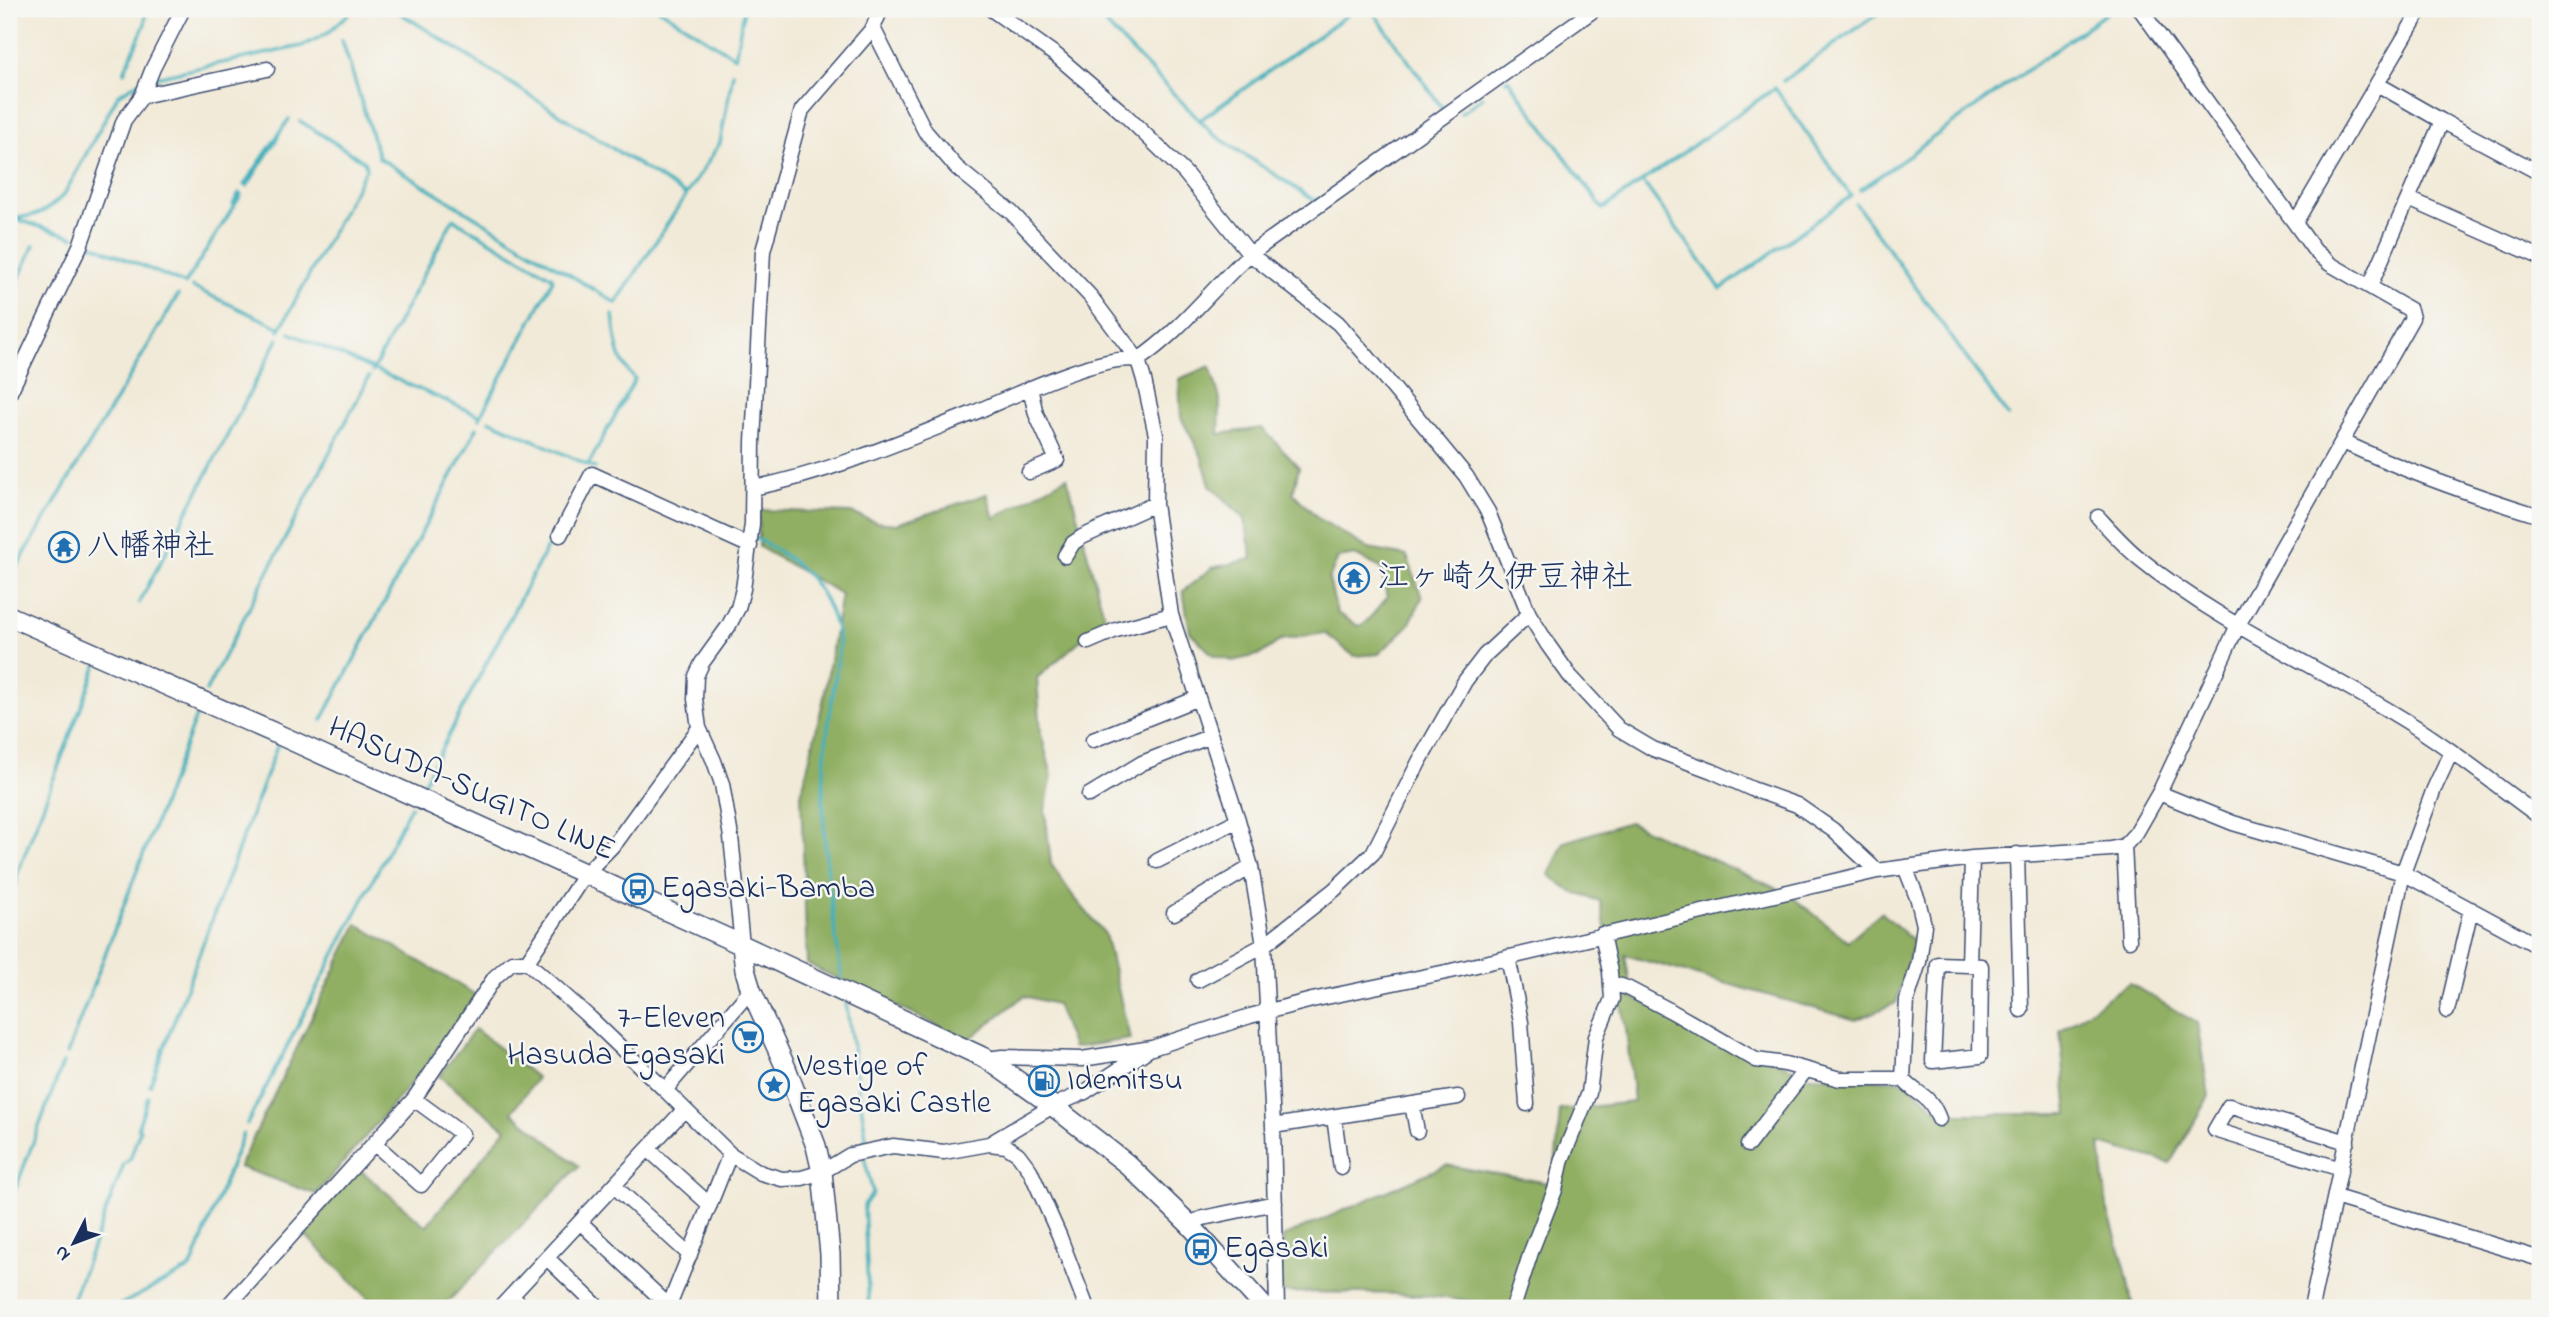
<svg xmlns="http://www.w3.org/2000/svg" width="2549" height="1317" font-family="'Indie Flower','Klee One',sans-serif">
  <rect width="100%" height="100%" fill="#f6f6f2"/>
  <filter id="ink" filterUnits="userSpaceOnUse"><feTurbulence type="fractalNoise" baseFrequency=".0143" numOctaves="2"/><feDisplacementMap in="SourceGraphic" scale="14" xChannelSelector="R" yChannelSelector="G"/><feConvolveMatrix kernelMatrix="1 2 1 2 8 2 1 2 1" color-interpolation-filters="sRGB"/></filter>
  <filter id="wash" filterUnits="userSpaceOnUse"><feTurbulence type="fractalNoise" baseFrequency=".00686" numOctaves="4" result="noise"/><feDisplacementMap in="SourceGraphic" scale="28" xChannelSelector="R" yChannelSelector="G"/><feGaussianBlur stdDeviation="1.57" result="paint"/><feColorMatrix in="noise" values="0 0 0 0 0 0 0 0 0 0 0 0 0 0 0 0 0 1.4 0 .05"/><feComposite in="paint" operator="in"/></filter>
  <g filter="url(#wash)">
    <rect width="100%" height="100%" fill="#f2ead8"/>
    <path fill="#90af62" stroke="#566f60" stroke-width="2" fill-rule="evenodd" d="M1210 366 1220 399 1219 434 1262 428 1299 467 1293 493 1318 518 1369 549 1407 556 1422 598 1409 625 1379 654 1354 656 1325 633 1281 640 1261 654 1233 661 1213 655 1190 632 1183 591 1212 568 1252 559 1245 519 1210 485 1201 455 1181 418 1179 379ZM1355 555 1381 568 1387 598 1366 622 1359 626 1337 613 1329 579 1338 558Z
      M1067 477 1105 619 1037 678 1041 734 1052 776 1045 810 1051 864 1073 896 1105 934 1130 1039 1073 1048 1056 1004 1024 996 968 1040 807 964 801 795 824 697 841 594 759 547V510L851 513 876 522 897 524 987 494 994 518Z
      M1629 822 1787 893 1848 941 1881 912 1914 941 1896 1003 1856 1020 1625 955 1632 997 1809 1076 1905 1081 1942 1114H2068L2060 1031 2129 983 2197 1023 2209 1096 2170 1163 2100 1144 2107 1208 2125 1267 2133 1308H1505C1432 1291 1354 1293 1280 1292L1283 1237 1446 1165 1554 1184 1560 1110 1634 1102 1626 1029 1600 901 1572 892 1549 875 1564 842Z
      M357 924 476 995 420 1073 316 1194 239 1167Z
      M475 1029 537 1078 512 1112 579 1166 442 1308H378L303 1233 359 1169 426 1226 506 1129 439 1076Z"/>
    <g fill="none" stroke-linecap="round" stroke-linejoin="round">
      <path stroke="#41b0bc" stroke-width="3.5" d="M394 9 686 195
        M659 9 735 57 744 9
        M1091 9 1213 134 1315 201 1317 199
        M1371 9 1443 109 1440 111
        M1100 18 1113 9
        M342 40 379 158 616 303 720 143 733 73
        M124 72 145 24 146 9
        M155 77 302 46 326 34 354 9
        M1506 81 1508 79 1603 209 1775 88 1851 196 1721 289 1643 182
        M1783 81 1884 9
        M1453 101 1511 60
        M1461 113 1483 97
        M1200 120 1356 9
        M244 185 289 119
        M247 186 278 137
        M1860 190 2112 9
        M1856 204 2008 416
        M234 207 233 204 239 193
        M9 216C33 220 49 211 65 193L118 95 144 79
        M12 218 74 237
        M86 242 185 284 241 195
        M192 287 281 328
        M9 299 34 245
        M279 331 366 169 365 162 300 121
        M290 333 481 416
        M372 372 453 219 552 277 553 280 479 419
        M489 420 595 468
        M588 465 635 379C615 358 617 342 613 315
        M698 515 741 534
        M755 538C803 563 829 588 839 643 836 681 828 718 825 755 818 830 832 907 842 980
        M9 580 178 295
        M139 603 278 339
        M206 691 369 377
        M322 720 477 428
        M421 788 555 532
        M9 905 17 880 16 877 97 665
        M846 1002 866 1137 865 1144
        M67 1054 198 711
        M150 1085 277 746
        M247 1124 411 806
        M864 1157 873 1193 864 1205 869 1308
        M9 1206 63 1063
        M69 1308 124 1164 130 1159 140 1130 138 1127 148 1097
        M114 1308 191 1268 243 1134"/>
    </g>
  </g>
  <g filter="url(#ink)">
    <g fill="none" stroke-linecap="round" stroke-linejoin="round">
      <g stroke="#3b4b70" stroke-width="17">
        <path id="street" d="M991 9 1057 56 1123 113 1185 173 1250 254 1338 323 1366 355 1466 476 1488 512 1529 614 1548 645 1570 676 1619 729 1653 749 1712 771 1752 789 1797 805 1833 830 1877 871
          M873 28 925 131 957 168 1012 213 1090 296 1138 360 1144 380 1156 435 1155 504 1171 615 1238 820 1251 867 1264 945 1273 1126 1277 1308
          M142 96 267 69
          M2442 121 2540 173
          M2409 199 2540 257
          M2295 223 2421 9
          M2370 286 2442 121 2377 84
          M9 394 80 246 124 120 142 96 153 68 183 9
          M2343 442C2407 472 2472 495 2540 516
          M1029 472 1057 460 1036 414 1030 388
          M753 488C828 473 900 442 971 414 1009 398 1101 353 1138 360 1182 330 1211 289 1250 254L1595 9
          M2098 517C2111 531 2124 546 2139 558 2216 621 2308 662 2393 713 2444 743 2492 782 2540 817
          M560 535 592 474 750 546
          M1065 556 1073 543 1082 537 1155 504
          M1088 642 1116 630 1171 615
          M1093 740 1198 698
          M2159 793 2233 823 2403 873 2540 947
          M1089 795 1142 763 1211 736
          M2124 846 2129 940
          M2017 854 2021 1010
          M1157 861 1238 820
          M1905 867 1918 900 1924 925 1919 962 1907 1000 1903 1079C1918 1097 1929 1092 1939 1119
          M1174 913 1251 867
          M742 945 731 837 722 784 714 761 699 728 695 699 696 676 702 663 728 627 738 608 743 589 752 524 753 442 763 251 802 110 873 28 881 9
          M1508 957 1521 1022 1527 1104
          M527 962 585 874 617 841 699 728
          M1969 965 1938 964 1933 1061 1980 1056 1981 966 1969 965 1972 858
          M1198 980 1264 945 1334 890 1373 853 1419 762 1465 681 1485 655 1529 614
          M1612 983 1627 988 1671 1011 1756 1060 1785 1064 1840 1079H1903
          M751 990 665 1090 730 1154 761 1173 782 1179 802 1178 822 1172 850 1155 893 1146 944 1152 989 1144 1053 1106 1085 1092 1148 1050
          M2447 1011 2471 909
          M987 1059 1002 1057 1082 1059 1152 1048 1250 1016 1312 1000 1451 971 1877 871 1972 858 2111 849 2124 846 2136 833 2159 793 2238 625 2412 318 2410 310 2330 264 2315 251 2140 9
          M1412 1104 1417 1131
          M1334 1117 1341 1168
          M1273 1126 1458 1097
          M375 1144 421 1185 462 1134 414 1099
          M989 1144 1006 1146 1018 1154 1030 1170 1059 1235 1087 1308
          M1748 1145 1805 1071
          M648 1149 710 1205
          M2341 1169 2215 1130 2229 1106 2347 1142
          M614 1186 690 1255
          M2335 1197 2540 1259
          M580 1222 671 1308
          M1189 1224 1203 1218 1275 1203
          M547 1258 599 1308
          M511 1296 524 1308
          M669 1306 730 1154
          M226 1308 414 1099 495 977 512 962H527L590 1018 665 1090
          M500 1308 684 1110
          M1513 1308 1532 1249 1555 1190 1562 1159 1589 1093 1596 1037 1612 999 1610 972 1602 934
          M2311 1308 2403 873 2434 789 2451 752"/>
      </g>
      <g stroke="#3b4b70" stroke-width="22">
        <path id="secondary" d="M9 616 286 738 742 945 987 1059 1053 1106 1127 1164 1189 1224 1265 1308
          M742 945 745 970 751 990 786 1068 816 1146 822 1172 830 1254 831 1308"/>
      </g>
      <use href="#street" stroke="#fff" stroke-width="14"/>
      <use href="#secondary" stroke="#fff" stroke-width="19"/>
    </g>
  </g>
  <defs>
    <g id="temple-ring" transform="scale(1.575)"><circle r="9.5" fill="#f6f6f2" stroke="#1f6fb2" stroke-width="1.5"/><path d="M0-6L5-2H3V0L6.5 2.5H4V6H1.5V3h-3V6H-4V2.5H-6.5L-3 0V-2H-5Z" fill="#1f6fb2"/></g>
    <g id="bus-ring" transform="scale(1.575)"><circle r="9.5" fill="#f6f6f2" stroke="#1f6fb2" stroke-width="1.5"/><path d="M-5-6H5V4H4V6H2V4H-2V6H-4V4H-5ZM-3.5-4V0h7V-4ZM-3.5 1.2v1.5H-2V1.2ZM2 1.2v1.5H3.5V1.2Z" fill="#1f6fb2"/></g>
    <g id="supermarket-ring" transform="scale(1.575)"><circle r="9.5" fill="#f6f6f2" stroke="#1f6fb2" stroke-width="1.5"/><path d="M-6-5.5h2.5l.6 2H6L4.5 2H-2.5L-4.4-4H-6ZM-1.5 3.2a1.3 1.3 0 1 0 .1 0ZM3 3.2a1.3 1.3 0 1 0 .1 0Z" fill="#1f6fb2"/></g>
    <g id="fuel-ring" transform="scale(1.575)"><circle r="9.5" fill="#f6f6f2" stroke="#1f6fb2" stroke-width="1.5"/><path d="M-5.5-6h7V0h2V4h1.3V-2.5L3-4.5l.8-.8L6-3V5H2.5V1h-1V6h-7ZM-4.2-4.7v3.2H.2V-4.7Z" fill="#1f6fb2"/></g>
    <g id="sight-ring" transform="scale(1.575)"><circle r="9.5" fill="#f6f6f2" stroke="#1f6fb2" stroke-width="1.5"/><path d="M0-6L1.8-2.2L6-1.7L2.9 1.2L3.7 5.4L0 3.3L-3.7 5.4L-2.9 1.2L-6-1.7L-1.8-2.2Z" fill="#1f6fb2"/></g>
  </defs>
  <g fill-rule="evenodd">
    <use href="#temple-ring" x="64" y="547"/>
    <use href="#temple-ring" x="1354" y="578"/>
    <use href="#bus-ring" x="638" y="889"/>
    <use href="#supermarket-ring" x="748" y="1037"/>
    <use href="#fuel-ring" x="1044" y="1081"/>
    <use href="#sight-ring" x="774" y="1085"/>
    <use href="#bus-ring" x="1201" y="1249"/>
  </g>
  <g text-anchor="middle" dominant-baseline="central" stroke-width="5" stroke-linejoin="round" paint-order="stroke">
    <g font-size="32" fill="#1b2f5e" stroke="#f6f6f2" text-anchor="start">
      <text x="87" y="547">八幡神社</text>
      <text x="1377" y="578">江ヶ崎久伊豆神社</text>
      <text x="661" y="889">Egasaki-Bamba</text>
      <text x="725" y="1019" text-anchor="end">7-Eleven<tspan x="725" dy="37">Hasuda Egasaki</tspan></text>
      <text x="797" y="1067">Vestige of<tspan x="797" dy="37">Egasaki Castle</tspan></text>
      <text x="1067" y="1081">Idemitsu</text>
      <text x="1224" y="1249">Egasaki</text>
    </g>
    <g font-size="32" fill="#1b2f5e" stroke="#f6f6f2">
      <text transform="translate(471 790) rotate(24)">HASUDA-SUGITO LINE</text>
    </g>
  </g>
  <rect width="2549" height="1317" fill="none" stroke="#f6f6f2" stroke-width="35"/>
  <g transform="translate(74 1243) rotate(228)" stroke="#f6f6f2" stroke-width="5" paint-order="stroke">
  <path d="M0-5L12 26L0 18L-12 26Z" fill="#1b2f5e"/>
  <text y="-10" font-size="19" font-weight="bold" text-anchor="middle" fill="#1b2f5e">N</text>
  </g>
</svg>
